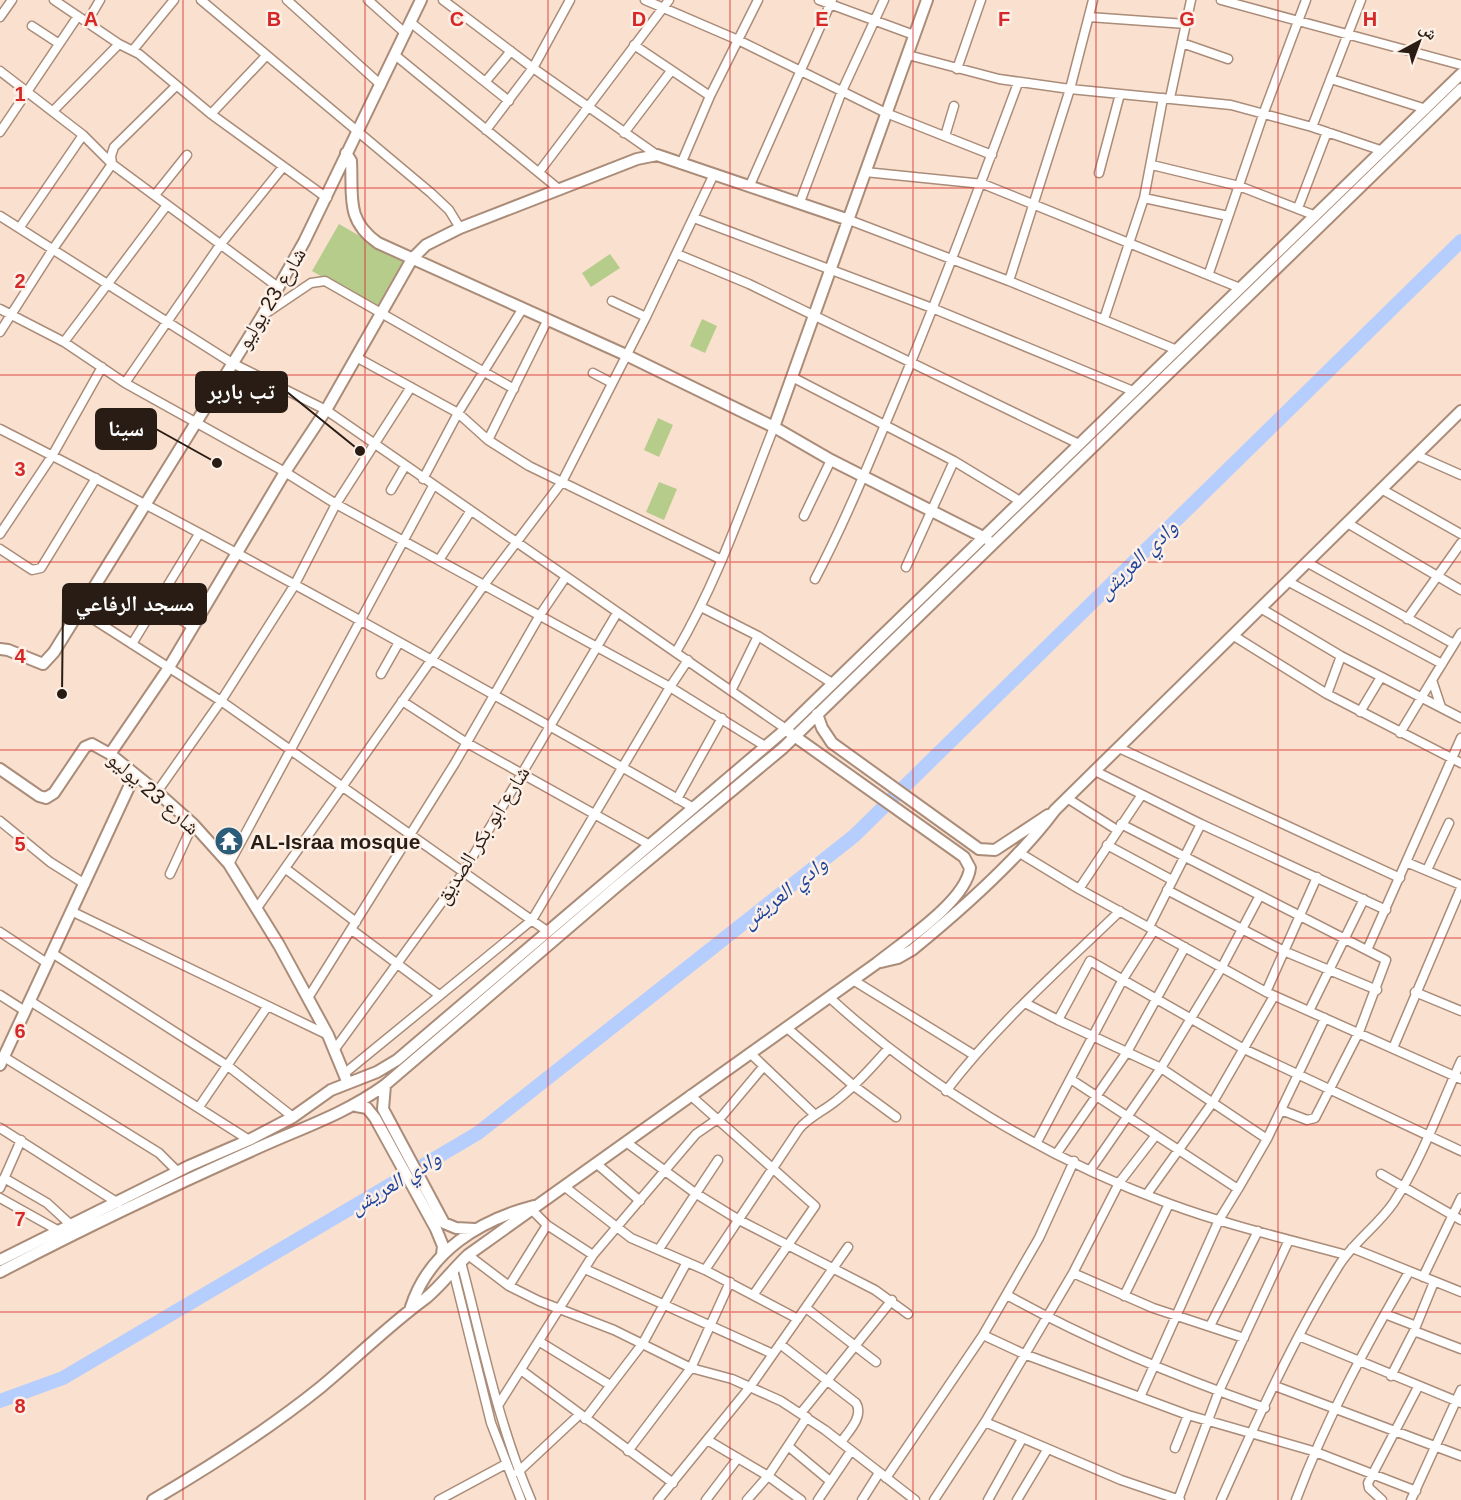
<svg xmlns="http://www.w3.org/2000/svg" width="1461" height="1500" font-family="Arial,'Noto Naskh Arabic',sans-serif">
  <rect width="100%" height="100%" fill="#fae0cf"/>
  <path fill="#b6cc8b" d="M339 224 403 261 376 308 312 271Z
    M610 254 620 268 591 287 582 273Z
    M702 319 717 326 705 353 690 346Z
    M658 418 673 425 659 457 644 450Z
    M659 482 677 489 664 520 646 512Z"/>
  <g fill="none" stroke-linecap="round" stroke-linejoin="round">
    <path stroke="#b6cefd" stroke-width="14" d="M0 1401 63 1378 478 1133 854 836 1461 241"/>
    <g stroke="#aa8c79" stroke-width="11">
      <path id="minor" d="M54 0 119 44 54 110
        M201 0 431 193 449 210 460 228
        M287 0 381 85
        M368 0 405 33
        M443 0 533 68 657 155
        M645 0 738 40 886 113 992 155
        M819 0 914 35
        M1221 0 1461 65
        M0 17 12 0
        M1089 17 1186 24
        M87 22 100 0
        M410 22 509 101
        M32 26 58 43
        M1182 43 1228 59
        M119 44 139 54 211 114 327 198
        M634 45 710 96
        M133 50 174 0
        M395 55 560 190
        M908 55 999 79 1070 89 1093 0
        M957 69 981 0
        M0 71 83 135 20 227
        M1331 79 1426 109
        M486 81 511 51
        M1170 98 1191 0
        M211 114 266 56
        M1312 127 1361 0
        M486 130 533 68 570 0
        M0 132 78 16
        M624 133 671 71
        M83 135 112 164 278 287
        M945 136 954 106
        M681 164 710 96 758 0
        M1152 165 1239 186 1316 216
        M539 172 669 0
        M865 172 983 184 1240 288
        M1099 173 1120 94
        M750 185 832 0
        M155 195 187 155
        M1144 198 1228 216
        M800 202 842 91 884 0
        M1298 208 1327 132
        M0 216 232 363 326 410 786 729
        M694 218 932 308 1133 391
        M849 220 1009 281 1177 350
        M677 254 749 284 1079 444
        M1209 273 1264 112 1306 0
        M1009 281 1070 89 1231 105 1312 127 1383 151
        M612 301 646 317
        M0 309 64 342 125 383 285 472 336 504 670 687 765 746
        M265 314 311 283 325 281 514 389
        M1104 319 1144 198 1163 98
        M0 332 53 249 112 164 111 156 114 147 176 86
        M64 342 167 205
        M356 357 458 413 488 440 529 466 722 560
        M593 373 612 383
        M792 377 954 461 1020 501
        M125 383 220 245 283 167
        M0 429C234 548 464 677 692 807
        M488 440 548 319
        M1416 455 1461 475
        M423 479 458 413 523 308
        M391 490 405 466
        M1383 490 1461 534
        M804 516 831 460
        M1349 524 1461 590
        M0 534 52 456 102 367
        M0 549 32 570 41 568 96 478
        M439 560 470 512
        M1308 563 1454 644
        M906 567 954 461
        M815 579C846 520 871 458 897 396 940 293 979 188 1018 83
        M1289 582 1442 664
        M157 606 193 627
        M701 607 758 636 832 683
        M1262 609 1341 656 1461 718
        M79 610 221 701 547 931
        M1407 619 1461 543
        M1234 636 1327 694 1461 763
        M132 644 199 534
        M676 652C718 581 744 503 774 427
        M381 674 398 644
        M731 691 758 636
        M1327 694 1341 656
        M402 701 467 743 648 844
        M1441 707 1432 680 1461 633
        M1360 712 1381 677
        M1400 733 1432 680
        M1119 748 1400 878
        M1095 771 1201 824 1386 910
        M157 792 221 701 294 586 336 504 411 387
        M1067 798 1117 830
        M677 799 722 718
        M0 821 50 862 85 884
        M1121 824 1386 960 1359 1032 1315 1118 1307 1120 1281 1110
        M1107 845 1172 880
        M1018 852 1079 889 1266 992 1461 1079
        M1406 862 1461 885
        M229 864 433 486
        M286 869 356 922
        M1427 870 1449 823
        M170 874 193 824
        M1079 889 1141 796
        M1167 890 1286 952 1377 990
        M257 908 484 585 562 482 646 317 714 174
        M71 911 328 1035
        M1149 927 1201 824
        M352 930 439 995
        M0 932 47 963
        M1367 950 1461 738
        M52 953 228 1066 293 1117
        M853 980 974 1055
        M1266 992 1317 877
        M1415 992 1461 1011
        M0 995 25 1011
        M829 997C927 1087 1045 1158 1170 1204 1227 1225 1287 1239 1346 1255
        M308 998 455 763 540 615 565 578
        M30 1001 249 1140
        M1025 1003 1058 1020
        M1309 1011 1364 899
        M786 1027 854 1086 896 1117
        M1393 1048 1461 888
        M335 1049 463 873 617 613
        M750 1053 814 1114
        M4 1057 159 1153 178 1172
        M345 1073 532 920 670 687 688 660
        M1072 1080 1238 1189 1267 1139 1325 1018
        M946 1091C997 1024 1060 969 1120 911
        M690 1095 815 1206 754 1294
        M199 1107 267 1007
        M0 1128 118 1203
        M1267 1139 1161 1068 1058 1020 1090 961 1244 1049 1461 1151
        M626 1142 695 1193 739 1220 875 1290 908 1314
        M1037 1142 1123 979 1154 930
        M1057 1153 1127 1052 1185 947
        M597 1164 640 1201
        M1091 1169 1161 1068 1222 967 1259 897
        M1381 1174 1461 1220
        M4 1178 47 1203 71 1225
        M565 1187 631 1238 705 1270 798 1319
        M0 1188 21 1140
        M1147 1194 1213 1102 1274 996
        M0 1198 59 1231
        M529 1207 547 1225 593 1255
        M1352 1248 1461 1292
        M659 1249 718 1160
        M468 1255 509 1286 539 1301 614 1330 691 1368 732 1379 781 1401 825 1430 915 1500
        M461 1262C482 1341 498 1424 531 1500
        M585 1269 773 1354
        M453 1270 491 1423 521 1500
        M705 1270 799 1129C810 1116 824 1111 837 1100 856 1085 872 1067 888 1049
        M1073 1273 1153 1308 1244 1338
        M1423 1277 1461 1198
        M509 1286 547 1225
        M1007 1295C1089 1341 1175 1376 1265 1408
        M1124 1296 1169 1204
        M806 1308 876 1362
        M1385 1314 1416 1326
        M1210 1326 1258 1231
        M1414 1331 1461 1349
        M983 1335 1024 1354 1188 1415 1313 1451 1416 1491
        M1299 1336 1461 1403
        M540 1342 610 1385
        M780 1344 856 1403C864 1416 849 1431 841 1442
        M521 1370 673 1483
        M1391 1376 1414 1331 1434 1282
        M1275 1386 1461 1456
        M1140 1397 1219 1220 1238 1189
        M499 1404 593 1255 696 1134 722 1116 763 1067
        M801 1413 892 1300
        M585 1419 643 1343 687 1262
        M985 1422 1121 1480 1180 1500
        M709 1441 768 1476 801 1500
        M788 1446 830 1481
        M1175 1448 1188 1415
        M628 1451 691 1368 730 1282
        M518 1472 579 1415
        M886 1478 983 1335 1039 1238 1074 1161
        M439 1500 506 1464
        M658 1500 750 1387 848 1247
        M706 1500 738 1458
        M747 1500 768 1476 807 1417
        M818 1500 851 1451
        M862 1500 879 1473
        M934 1500 985 1422 1073 1273 1119 1183 1156 1135
        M988 1500 1022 1439
        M1017 1500 1047 1450
        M1178 1500 1219 1391 1289 1240
        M1221 1500C1256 1422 1293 1339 1338 1267 1353 1242 1378 1226 1394 1202 1422 1159 1440 1107 1461 1061
        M1296 1500C1326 1419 1366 1346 1409 1272
        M1382 1500 1369 1488 1368 1483 1418 1387
        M1411 1500 1461 1390"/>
    </g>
    <g stroke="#aa8c79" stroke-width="14">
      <path id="tertiary" d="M346 153 351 161C353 196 345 220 378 243L626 355 774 427 831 460 987 539
        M774 427 927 0
        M0 649 8 650 43 664 54 652 262 316 304 242 421 0
        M817 714 822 728 832 743 979 849 995 850 1048 815
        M110 754 168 669 285 472 326 410 412 259 426 245 460 228 637 159 657 155 849 220
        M0 769 39 796 46 798 54 793 85 747 92 744 110 754 157 792 193 824 229 864 279 945 328 1035 347 1081
        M881 962 898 958 912 950C961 910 1018 860 1055 810L1461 411
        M0 1065 135 774
        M385 1085 383 1109 444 1223 456 1228 475 1229
        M356 1106 367 1108 375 1118 436 1229 443 1246 442 1255
        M0 1260 189 1166 249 1140 293 1117 331 1090 377 1072 397 1060 786 729 1461 74
        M0 1272C82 1229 166 1189 251 1151 298 1129 342 1116 385 1085L616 887 783 748 1461 89
        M411 1307C429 1251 480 1220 534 1206
        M153 1500C211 1466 269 1429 321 1387 356 1358 389 1325 426 1298 441 1286 453 1269 468 1255L877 963C903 942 966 901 970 868L964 857 790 733"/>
    </g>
    <use href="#minor" stroke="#fff" stroke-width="8"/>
    <use href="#tertiary" stroke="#fff" stroke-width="10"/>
  </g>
  <path fill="none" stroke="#d62828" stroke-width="1.5" stroke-opacity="0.55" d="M183 0V1500M365 0V1500M548 0V1500M730 0V1500M913 0V1500M1096 0V1500M1278 0V1500M0 188H1461M0 375H1461M0 562H1461M0 750H1461M0 938H1461M0 1125H1461M0 1312H1461"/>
  <defs>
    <g id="temple-disc" transform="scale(1.5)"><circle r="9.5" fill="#2b5c7a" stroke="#fdf0e7"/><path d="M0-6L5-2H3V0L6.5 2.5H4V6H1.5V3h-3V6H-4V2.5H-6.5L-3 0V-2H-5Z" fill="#fff"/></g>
  </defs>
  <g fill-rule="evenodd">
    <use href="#temple-disc" x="229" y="841"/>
  </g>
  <g text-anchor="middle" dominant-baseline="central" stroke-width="5" stroke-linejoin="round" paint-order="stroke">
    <g font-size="21" fill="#281c14" stroke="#fdf0e7">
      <text transform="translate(271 298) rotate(-59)">شارع 23 يوليو</text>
      <text transform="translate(154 793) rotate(41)">شارع 23 يوليو</text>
      <text transform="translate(482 835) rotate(-58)">شارع ابو بكر الصديق</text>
    </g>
    <g font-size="21" font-weight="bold" fill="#281c14" stroke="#fdf0e7" text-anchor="start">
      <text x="250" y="841">AL-Israa mosque</text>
    </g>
    <g font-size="22" font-style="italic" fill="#1f459c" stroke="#fdf0e7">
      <text transform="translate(1137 559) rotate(-44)">وادي العريش</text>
      <text transform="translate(784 892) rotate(-38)">وادي العريش</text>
      <text transform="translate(395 1182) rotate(-31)">وادي العريش</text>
    </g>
  </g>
  <g font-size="20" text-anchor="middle" font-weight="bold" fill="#d62828" stroke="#fdf0e7" stroke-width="5" stroke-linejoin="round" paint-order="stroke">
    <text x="91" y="26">A</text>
    <text x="274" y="26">B</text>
    <text x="457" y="26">C</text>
    <text x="639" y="26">D</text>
    <text x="822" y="26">E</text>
    <text x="1004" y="26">F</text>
    <text x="1187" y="26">G</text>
    <text x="1370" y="26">H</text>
    <text x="20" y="101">1</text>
    <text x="20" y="288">2</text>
    <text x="20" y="476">3</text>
    <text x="20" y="663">4</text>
    <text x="20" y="851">5</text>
    <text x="20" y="1038">6</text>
    <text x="20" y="1226">7</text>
    <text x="20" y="1413">8</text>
  </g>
  <path fill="none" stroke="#281c14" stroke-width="2" d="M360 451L287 392M217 463L156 429M62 694L63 604"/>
  <g fill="#281c14" stroke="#fdf0e7" stroke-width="2">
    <circle cx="360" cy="451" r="6"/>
    <circle cx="217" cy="463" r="6"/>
    <circle cx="62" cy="694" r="6"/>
  </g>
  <g fill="#281c14" stroke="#281c14" stroke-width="2">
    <rect x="196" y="372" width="91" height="40" rx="6"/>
    <rect x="96" y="409" width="60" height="40" rx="6"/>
    <rect x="63" y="584" width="143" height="40" rx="6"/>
  </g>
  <g font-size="22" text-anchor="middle" font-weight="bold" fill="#fff">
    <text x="241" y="399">تب باربر</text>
    <text x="126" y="436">سينا</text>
    <text x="135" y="611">مسجد الرفاعي</text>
  </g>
  <g transform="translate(1419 42) rotate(41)" stroke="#fdf0e7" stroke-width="4.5" paint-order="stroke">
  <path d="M0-4.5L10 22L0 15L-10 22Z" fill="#281c14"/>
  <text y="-9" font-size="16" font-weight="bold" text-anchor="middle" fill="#281c14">ش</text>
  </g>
</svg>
